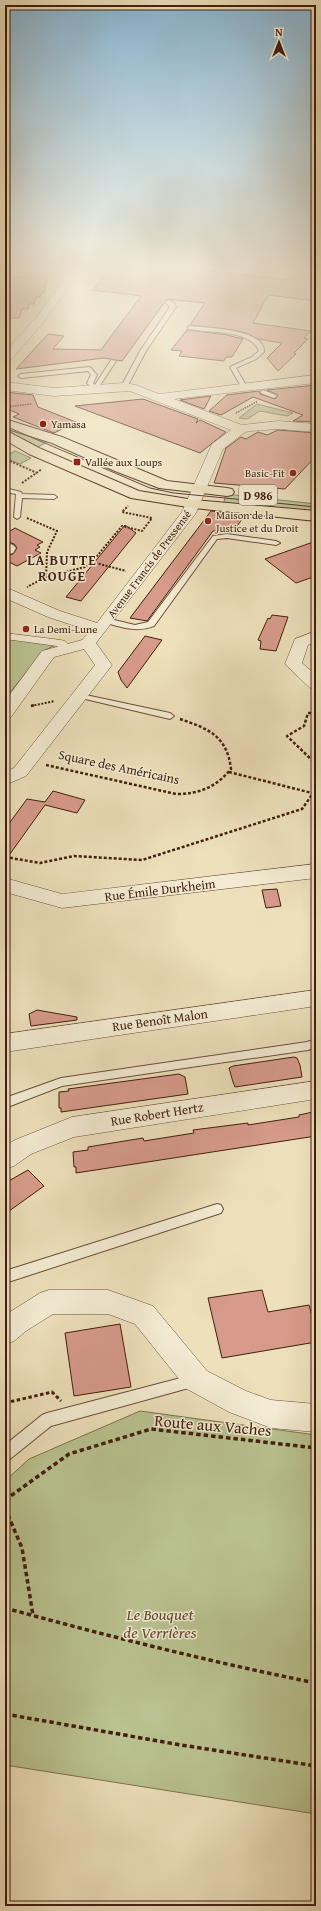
<svg xmlns="http://www.w3.org/2000/svg" width="321" height="1911" font-family="'Gentium Book Plus',serif">
  <rect width="100%" height="100%" fill="#ede0bb"/>
  <filter id="stains"><feTurbulence type="fractalNoise" baseFrequency=".005" numOctaves="4"/><feColorMatrix values="0 0 0 0 .2 0 0 0 0 .09 0 0 0 0 .02 0 0 0 .5 -.17"/></filter>
  <radialGradient id="worn" r=".72"><stop offset=".6" stop-color="#630" stop-opacity="0"/><stop offset="1" stop-color="#630" stop-opacity=".3"/></radialGradient>
  <path fill="#b9c290" stroke="#7d7050" d="M257 404 293 413 287 416 260 411 247 419 239 418Z
    M5 425 51 440 34 449 5 432Z
    M15 451 31 458 20 464 5 458V456Z
    M226 494 316 504V514L223 505Z
    M5 638 56 645 43 651 5 699Z
    M140 1411 316 1435V1814L5 1765V1481L29 1459Z"/>
  <path fill="#d79b8b" stroke="#411e0f" d="M110 269H194L291 280 296 271 316 273V301L268 295 253 323 311 331 304 338 308 339 294 353 296 354 278 371 267 358 282 343 258 339 246 333 234 330 190 325 205 303 167 299 122 361 104 358 16 369 48 334 64 336 53 349 101 350 141 296 93 290Z
    M5 278H47L44 292H42L40 297H36L34 304H29L28 309H22L19 318H5Z
    M187 330 227 335 243 339 232 357H226L224 361 179 356 182 351 171 350Z
    M316 385V422L293 421 303 415 253 397 221 415 209 411 227 395 259 391 260 394 275 399 278 395 267 390Z
    M5 392 33 395 38 407 76 422 54 433 13 417 19 414 5 408Z
    M211 396 204 409 180 400Z
    M143 399 198 419 196 423 200 420 226 432 200 453 75 406Z
    M278 430 316 433V456L285 489 214 483 226 448 241 437 246 439 258 432 267 435Z
    M211 511 234 514 233 516 243 518 232 533 213 531 147 621 130 618Z
    M125 525 136 533 81 601 66 597Z
    M15 528 43 542 37 545 40 547 35 550 41 553 17 566 5 560V556L13 554 17 548 14 544 5 541V534Z
    M316 541V576L296 583 265 559Z
    M272 615 288 617 276 651 260 649 261 641 258 640 268 618 270 619Z
    M145 636 162 640 127 688 121 680 118 672Z
    M53 791 85 800 77 813 45 805 5 861V829L27 799 45 802Z
    M277 889 281 906 266 908 262 890Z
    M37 1010 77 1017V1020L31 1026 29 1014Z
    M294 1057 297 1058 300 1065 302 1077 235 1087 233 1082 229 1068 233 1066Z
    M179 1074 185 1077 188 1094 61 1112V1108H59V1092L69 1091 68 1089Z
    M313 1112V1115L316 1114V1136L76 1173V1167H74L73 1152 88 1150V1147L143 1138 144 1141 194 1133 193 1130 248 1123V1125L299 1117V1115Z
    M28 1170 44 1186 5 1214V1183Z
    M262 1290 268 1312 309 1305 316 1331V1342L222 1358 208 1298Z
    M120 1324 131 1387 74 1396 65 1333Z"/>
  <g fill="none" stroke-linecap="round" stroke-linejoin="round">
    <g stroke="#6c4e3a" stroke-width="2">
      <path id="service" d="M168 300 173 302 176 307 146 351 127 387 122 388 121 387 140 351 170 307 165 302Z
        M190 326C206 328 266 329 264 352L256 359 236 368 247 387 246 388H242L230 367 252 357 259 351C251 329 207 333 188 329V327Z
        M111 360 116 361 97 390 95 391 87 383 91 375 88 371 21 378 18 376 21 374 90 367 97 375 93 383 95 385Z
        M263 390 276 395 277 396 274 398 261 393 260 392Z
        M5 488 21 492 22 494 54 495 57 497 54 499 22 498 20 517 17 519 14 517 16 494 5 492Z
        M227 534 276 541 280 543 276 545 227 538 217 539 154 626C136 633 121 627 103 622L102 620 106 618 135 625 148 622 213 536Z
        M5 542 13 545 16 548 13 553 5 555V550L8 548 5 546Z
        M78 694H81L170 713 174 716 170 719 81 698H78Z
        M316 1039V1047L308 1050 62 1086 5 1108V1098L61 1078 307 1042Z
        M217 1204 221 1205 223 1209 221 1213 5 1283V1271Z
        M196 1374 201 1376 203 1380 201 1384 196 1386 51 1426 10 1459 5 1461V1445L42 1415 47 1413Z"/>
    </g>
    <g stroke="#6c4e3a" stroke-width="1">
      <path id="pedestrian" d="M5 633 61 640 65 641 73 649 67 653 63 651 57 646 5 639Z"/>
    </g>
    <g stroke="#6c4e3a" stroke-width="1">
      <path id="minor" d="M71 269H82L42 324 9 362 5 363V352L34 320 66 277 5 276V270Z
        M316 375V383L174 399 242 425 278 421 316 424V432L278 429 250 431 245 432 223 449 196 513 96 643 112 665 26 776 5 785V772L14 768 95 665 84 649 54 657 11 717 5 718V701L42 651 82 640 90 631 48 617 5 598V587L60 611 97 623 182 512 212 444 231 430 130 391 54 396 5 390V382L54 388 124 383 136 385 159 394Z
        M316 631V642L308 645 302 663 316 675V689L310 688 285 664 295 639Z
        M316 864V878L62 908 5 892V878L62 894Z
        M316 990V1006L5 1052V1034Z
        M316 1081V1099L74 1137 31 1154 14 1166 5 1169V1146L15 1140 72 1117Z
        M49 1290H108L153 1306 207 1371 246 1391 271 1400 316 1404V1432L271 1428 229 1412 187 1389 135 1324 108 1314H53L26 1331 14 1341 5 1345V1315L40 1293Z"/>
    </g>
    <g stroke="#411e0f" stroke-width="2">
      <path id="primary" d="M8 420 62 437 167 481 227 488 232 489 234 492 232 495 227 496 159 488 115 471 52 443 5 428V421Z
        M5 430 39 448 139 491 194 500 316 511V521L194 508 131 498 29 454 5 440Z"/>
    </g>
    <path stroke="#411e0f" stroke-width="1.5" stroke-dasharray="1.5 1" stroke-linecap="butt" d="M5 407 32 404
      M236 413 258 401
      M5 459 12 462"/>
    <path stroke="#411e0f" stroke-width="2" stroke-dasharray="2 1.5" stroke-linecap="butt" d="M10 461 37 473
      M22 483 42 469
      M27 518 57 531 47 552 46 577 27 587
      M92 562 126 571
      M46 577 85 567 92 562 122 526 142 531 152 518 122 512 128 506
      M31 706 55 701"/>
    <path stroke="#411e0f" stroke-width="2.5" stroke-dasharray="3 2" stroke-linecap="butt" d="M31 706 35 705
      M316 713H308L304 726 287 736 316 764
      M46 765 176 794C200 794 216 787 231 769 227 736 209 729 180 719
      M229 772 316 794
      M5 857 40 863 74 856 142 860 302 809 316 789"/>
    <path stroke="#411e0f" stroke-width="3" stroke-dasharray="3.5 2.5" stroke-linecap="butt" d="M5 1403 52 1392 61 1401"/>
    <path stroke="#411e0f" stroke-width="3.5" stroke-dasharray="4.5 3" stroke-linecap="butt" d="M5 1500 69 1454 151 1429 316 1448
      M5 1508 22 1548 33 1615
      M5 1608C108 1636 211 1662 316 1683
      M5 1714 181 1745 316 1766"/>
    <use href="#service" fill="#f3ebd3" fill-rule="evenodd"/>
    <use href="#pedestrian" fill="#f3ebd3" fill-rule="evenodd"/>
    <use href="#minor" fill="#f3ebd3" fill-rule="evenodd"/>
    <use href="#primary" fill="#ede0bb" fill-rule="evenodd"/>
    <path stroke="#411e0f" stroke-width="1" d="M5 426 150 488 174 493 316 507"/>
  </g>
  <linearGradient id="sky" x2="0" y2="1"><stop stop-color="#89b7d4"/><stop offset="0.5" stop-color="#f7f1e0"/><stop offset="1" stop-color="#f7f1e0" stop-opacity="0"/></linearGradient>
  <rect width="321" height="537" fill="url(#sky)"/>
  <g fill="#8f2418" stroke="#f3ebd3" stroke-width="1.5">
    <circle cx="43" cy="424" r="4"/>
    <rect x="73" y="458" width="8" height="8" rx="2"/>
    <circle cx="293" cy="473" r="4"/>
    <circle cx="208" cy="521" r="4"/>
    <circle cx="26" cy="629" r="4"/>
  </g>
  <g text-anchor="middle" dominant-baseline="central" stroke-width="3" stroke-linejoin="round" paint-order="stroke">
    <g font-size="11" fill="#411e0f" stroke="#f3ebd3" text-anchor="start">
      <text x="51" y="424">Yamasa</text>
      <text x="85" y="462">Vallée aux Loups</text>
      <text x="285" y="473" text-anchor="end">Basic-Fit</text>
      <text x="216" y="515">Maison de la<tspan x="216" dy="13">Justice et du Droit</tspan></text>
      <text x="34" y="629">La Demi-Lune</text>
    </g>
    <g font-size="11" fill="#411e0f" stroke="#f3ebd3">
      <text transform="translate(149 564) rotate(-53)">Avenue Francis de Pressensé</text>
    </g>
    <rect fill="#f3ebd3" stroke="#765c4a" stroke-width="1" x="239" y="485" width="38" height="20" rx="3"/>
    <g font-size="12" font-weight="bold" fill="#411e0f">
      <text x="258" y="495">D 986</text>
    </g>
    <g font-size="13" fill="#411e0f" stroke="#f3ebd3">
      <text transform="translate(119 767) rotate(12)">Square des Américains</text>
      <text transform="translate(160 890) rotate(-7)">Rue Émile Durkheim</text>
      <text transform="translate(160 1020) rotate(-8)">Rue Benoît Malon</text>
      <text transform="translate(157 1114) rotate(-9)">Rue Robert Hertz</text>
    </g>
    <g font-size="14" font-weight="bold" letter-spacing="1" fill="#411e0f" stroke="#f3ebd3">
      <text x="62" y="560">LA BUTTE<tspan x="62" dy="16">ROUGE</tspan></text>
    </g>
    <g font-size="16" fill="#411e0f" stroke="#f3ebd3">
      <text transform="translate(213 1425) rotate(5)">Route aux Vaches</text>
    </g>
    <g font-size="16" font-style="italic" fill="#5f472f" stroke="#f3ebd3">
      <text x="160" y="1614">Le Bouquet<tspan x="160" dy="18">de Verrières</tspan></text>
    </g>
  </g>
  <rect width="321" height="1911" fill="none" stroke="#ede0bb" stroke-width="20"/>
  <rect x="6" y="6" width="309" height="1899" fill="none" stroke="#411e0f" stroke-width="2"/>
  <rect x="10" y="10" width="301" height="1891" fill="none" stroke="#411e0f"/>
  <g transform="translate(279 42)" stroke="#f3ebd3" stroke-width="3" paint-order="stroke">
  <path d="M0-3L7 15L0 10L-7 15Z" fill="#411e0f"/>
  <text y="-6" font-size="11" font-weight="bold" text-anchor="middle" fill="#411e0f">N</text>
  </g>
  <rect width="100%" height="100%" filter="url(#stains)"/>
  <rect width="100%" height="100%" fill="url(#worn)"/>
</svg>
